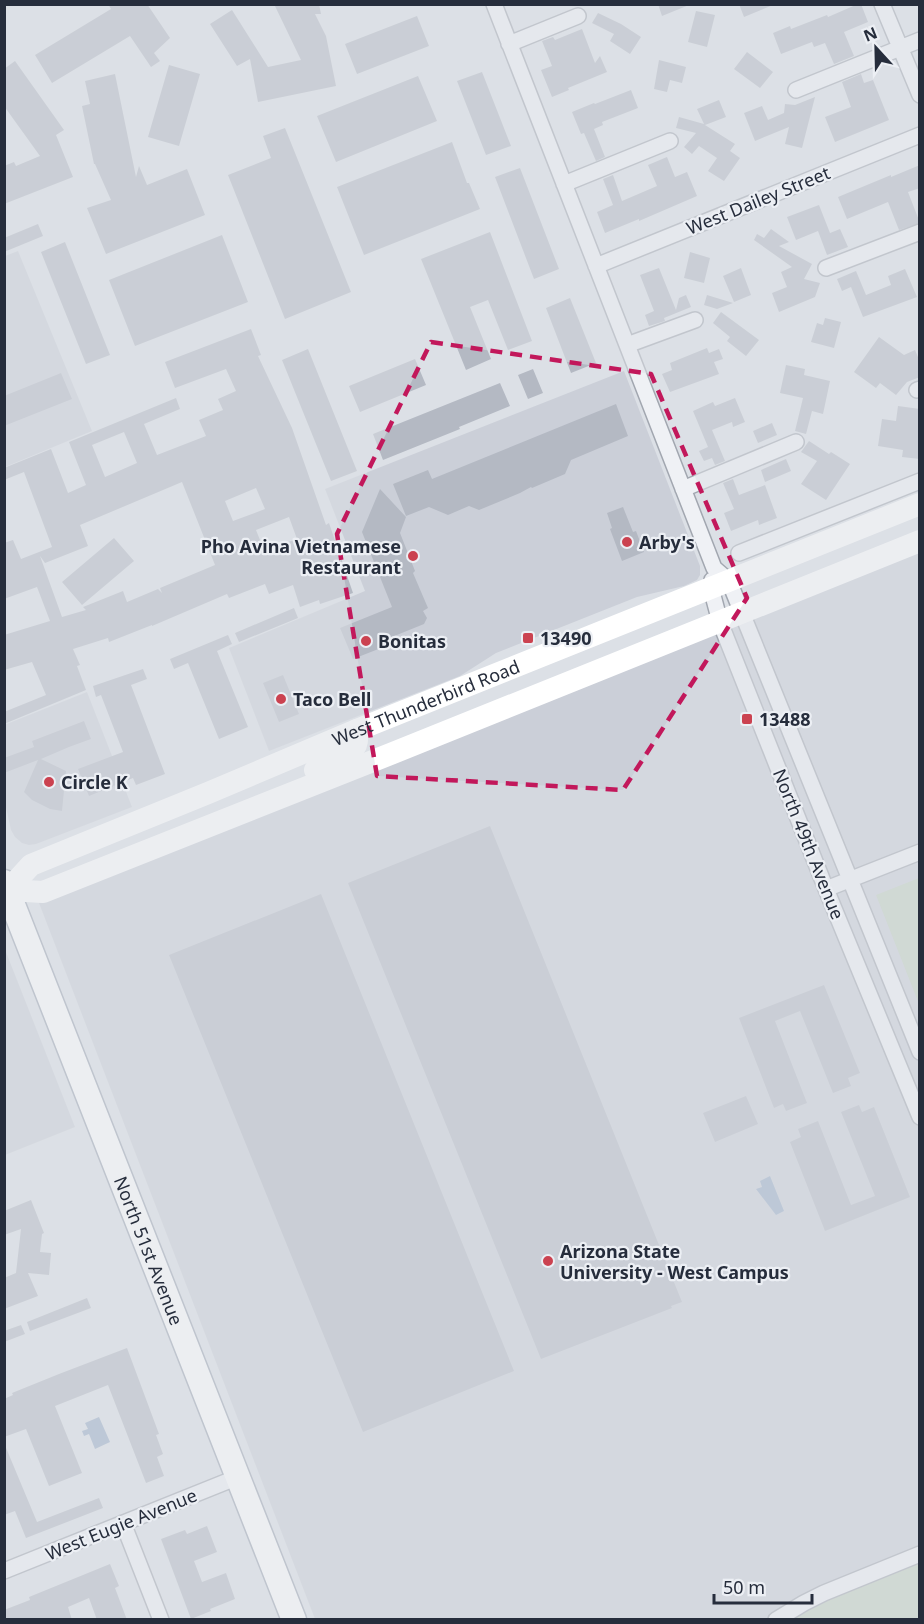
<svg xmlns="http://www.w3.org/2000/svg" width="924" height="1624" font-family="'Noto Sans',sans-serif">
  <rect width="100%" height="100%" fill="#dce0e6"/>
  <path fill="#cbcfd8" d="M18 251 92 431 5 467V256Z
    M624 371 700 566V575L697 580 684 586 637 597 496 653 460 676 269 751 229 648 365 591 325 489Z
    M919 548V1619H315L39 903Z
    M87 692 132 807 36 844 29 845 22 843 15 837 11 830 5 803 4 725Z
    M4 947 75 1127 5 1155H4Z"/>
  <path fill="#c1d0be" d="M919 878V1004L876 895Z
    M919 1561V1619L790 1620 833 1595Z"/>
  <path fill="#98acc6" d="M770 1176 784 1211 776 1215 756 1189 762 1187 760 1181Z
    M99 1417 110 1442 95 1449 89 1434 84 1436 82 1431 88 1429 85 1423Z"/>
  <path fill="#b4b9c3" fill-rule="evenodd" d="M108 4H147L170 38 154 53 160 61 151 67 130 36 52 83 35 55 111 9Z
    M274 4H319L321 14H315L326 36 336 86 258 102 250 59 237 66 210 24 232 10 268 67 301 60Z
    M658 4H689V5L662 16Z
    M739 4H773V5L744 17Z
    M858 4H861L868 22 844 32 854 56 834 64 825 43 814 47 812 42 781 54 773 33 790 26 791 29 827 15 828 17Z
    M696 11 715 15 707 47 688 42Z
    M598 13 621 24 641 37 630 54 610 41 614 34 592 23Z
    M417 16 429 46 357 74 345 44Z
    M582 29 595 63 600 56 607 72 568 88 569 90 552 97 541 70 552 66 542 41 553 37 555 40Z
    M747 52 773 72 760 88 734 69Z
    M659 60 686 67 682 83 670 80 667 92 654 89Z
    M15 61 64 130 56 135 73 177 4 204V166L14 162 16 166 40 156 4 106V69Z
    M169 65 200 74 179 146 148 137Z
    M482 72 511 146 486 155 457 81Z
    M115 74 136 177 139 166 147 185 187 169 205 215 106 254 87 208 111 200 95 164H94L82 106 90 104 85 81Z
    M861 74 864 83 873 80 889 120 835 142 825 117 851 107 842 82Z
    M418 76 437 121 336 162 317 116Z
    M631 90 638 108 602 122 603 125 594 129 605 157 596 161 584 133 581 134 572 112 594 103 595 104Z
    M815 97 802 148 785 144 789 127 755 141 744 113 762 106 768 120 784 113 785 104 795 105Z
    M719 100 726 117 705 125 735 144 730 151 740 158 724 181 708 171 717 158 699 146 692 154 684 147 696 133 676 128 679 117 704 124 697 109Z
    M285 128 351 292 285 319 228 175 271 158 263 136Z
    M452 142 467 183H469L480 209 364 255 337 187Z
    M667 157 675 177 687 172 697 196 639 221V219L605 233 597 212 613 205 603 179 613 175 622 201 657 186 648 165Z
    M920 165V188L908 192 920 223 899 230 888 202 847 219 838 197 891 175V177Z
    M520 168 559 269 534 279 495 177Z
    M819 205 830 233 840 229 848 247 827 255 818 231 796 240 787 217Z
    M38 224 43 236 4 252V238Z
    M771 229 789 242 779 246 812 264 804 279 820 283 815 297 779 312 772 293 787 287 781 272 792 267 754 240 757 234 764 238Z
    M490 232 532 341 508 350 488 300 470 307 491 359 466 370 421 259Z
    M222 235 248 302 135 346 109 280Z
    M65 242 110 355 86 364 41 252Z
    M690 252 710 258 704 283 684 278Z
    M659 268 676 310 679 298 686 295 691 307 664 318 665 321 649 326 645 315 654 311 640 275Z
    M741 268 751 295 734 302 723 276Z
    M905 269 917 297 863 317 851 287 842 291 837 279 856 271 866 295 891 285 888 276Z
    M707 295 733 303 717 309 704 305Z
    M570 298 596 363 571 373 546 308Z
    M721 312 759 340 746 356 727 341 730 337 713 323Z
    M825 318 841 322 834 348 811 342 817 323 823 325Z
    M251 329 261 355 258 356 292 428 326 525 329 523 353 593 320 604 319 600 300 607 293 585 269 594 265 584 229 598 227 594 152 626V625L109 642 108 638 73 649 80 665 77 666 86 690 4 724V712L46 695 32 662 4 670V635L50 621 37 587 4 599V543L13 540 21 559 52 547 24 472 4 480V468L51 449 68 493 86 485 69 442 176 398 180 409 144 424 157 455 206 436 199 420 223 410 218 399 236 391 226 369 175 388 165 362ZM124 432 137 463 105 477 92 445ZM182 482 215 565 160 588 162 593 158 589 127 602 123 591 83 607 86 610 62 617 40 556 45 563 88 546 80 525ZM256 488 265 509 233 521 225 501ZM289 517 297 539 264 550 256 530Z
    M879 337 904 355 915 350 920 362V377L907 382 896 395 880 383 876 388 854 372Z
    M707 348 709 353 719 349 723 359 714 362 719 374 670 392 662 374 672 370 670 363Z
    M308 349 357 471 331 481 282 360Z
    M415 359 426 385 360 412 349 386Z
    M786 365 805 369 804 375 830 381 823 414 812 411 806 434 795 431 803 398 780 393Z
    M533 369 543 393 528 399 518 375Z
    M61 373 72 399 4 426V396Z
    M500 383 510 406 459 427 460 429 383 460 373 434Z
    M735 398 745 422 733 427 732 422 712 430 725 461 715 465 712 458 704 461 699 451 708 447 693 411 713 402 715 406Z
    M616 404 628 436 571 460 565 474 532 488 531 487 520 493 479 510 469 506 448 515 429 507 406 516 393 484 428 470 432 479Z
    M898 406 920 409V459L902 457 903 450 878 446 882 419 896 421Z
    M772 423 777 435 758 443 753 431Z
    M809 441 829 454 831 452 850 464 826 500 801 484 817 461 801 452Z
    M786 459 791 471 765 482 761 470Z
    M733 479 739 495 765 485 777 518 759 525 758 520 731 531 724 513 734 509 723 483Z
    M380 489 406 517 400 533 415 571 413 573 428 608 423 611 427 618 424 624 382 641 381 648 353 659 340 628 392 607 362 532Z
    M623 507 633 532 636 531 644 552 622 561 610 529 612 528 607 513Z
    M114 538 134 561 82 605 62 582Z
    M294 608 298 618 239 642 235 633Z
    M228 635 232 644 217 651 248 727 219 739 188 663 174 669 170 659Z
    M143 669 147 679 131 685 165 774 136 785 133 778 89 796 78 769 123 752 101 695 96 697 93 686Z
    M283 675 299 714 279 722 263 683Z
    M84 721 91 739 69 747V746V747L41 759 66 771 62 811 50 809 32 800 24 792 38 760 4 773V758L34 747 32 741Z
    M490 826 682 1302 671 1306 672 1308 541 1359 348 883Z
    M321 894 514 1371 363 1432 169 955Z
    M824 985 860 1073 848 1078 851 1086 833 1093 800 1011 775 1021 807 1103 786 1111 783 1104 774 1108 739 1018Z
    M746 1096 758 1124 715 1142 703 1113Z
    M859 1105 862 1112 874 1107 910 1197 825 1231 790 1142 801 1137 798 1129 818 1121 851 1205 875 1196 841 1112Z
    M31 1200 44 1233 42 1234 40 1252 51 1253 49 1275 28 1273 38 1296 4 1309V1278L16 1273 21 1229 4 1235V1211Z
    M87 1298 91 1308 30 1331 27 1322Z
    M21 1325 25 1334 4 1342V1331Z
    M127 1348 159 1434 156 1435 163 1454 157 1457 164 1476 146 1483 108 1385 55 1406 82 1473 49 1486 26 1429 4 1437V1399L13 1395 12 1393 59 1374Z
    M4 1443 37 1522 99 1498 103 1508 26 1538 15 1511 4 1515Z
    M207 1526 217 1552 194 1561 202 1582 226 1573 235 1599 210 1609 211 1611 191 1619 161 1539 185 1530 187 1534Z
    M110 1564 119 1586 115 1588 127 1620H97L89 1598 68 1607 72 1620H4V1610L30 1600 29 1597Z"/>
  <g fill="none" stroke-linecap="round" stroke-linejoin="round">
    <g stroke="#a2a7b0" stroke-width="18">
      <path id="street" d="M494 4 714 568 729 581 920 1052
        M882 4 920 95
        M509 44 578 16
        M796 90 920 40
        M564 184 670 141
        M596 266 920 135
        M826 268 920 232
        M627 345 695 320
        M917 390 920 389
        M683 489 796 442
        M739 553 920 481
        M712 580 711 588 720 622 826 889 920 1117
        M826 889 920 852
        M123 1523 161 1620
        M4 1571 238 1477
        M776 1620 804 1603 824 1593 920 1554"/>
    </g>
    <g stroke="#9ca4b2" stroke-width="27">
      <g id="primary">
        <path id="s2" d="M4 882 294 1620"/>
      </g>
    </g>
    <use href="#street" stroke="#eff1f5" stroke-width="15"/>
    <g stroke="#fff" stroke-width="22">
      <path d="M315 770C328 764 348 758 356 745 358 740 357 735 357 730"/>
      <path d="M8 890 43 892 393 753 920 541"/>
      <path id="s1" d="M4 891 8 890 31 865 208 793 357 730 920 504"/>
    </g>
    <use href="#primary" stroke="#fff" stroke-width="24"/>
  </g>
  <path d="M0 0H924V1624H0ZM431 342 651 374 747 598 623 790 377 776 337 534Z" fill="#dce0e6" fill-opacity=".55" fill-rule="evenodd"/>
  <path fill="none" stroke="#c2185b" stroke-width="4.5" stroke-dasharray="12 8" stroke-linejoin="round" d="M431 342 651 374 747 598 623 790 377 776 337 534Z"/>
  <g fill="#cb4250" stroke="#eceff4" stroke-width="2">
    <circle cx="627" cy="542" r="6"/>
    <circle cx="413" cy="556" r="6"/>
    <rect x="522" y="632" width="12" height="12" rx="3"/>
    <circle cx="366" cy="641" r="6"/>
    <circle cx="281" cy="699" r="6"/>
    <rect x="741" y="713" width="12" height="12" rx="3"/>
    <circle cx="49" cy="782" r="6"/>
    <circle cx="548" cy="1261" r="6"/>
  </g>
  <g text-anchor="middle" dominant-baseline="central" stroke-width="4.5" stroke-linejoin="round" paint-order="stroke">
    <g font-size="18" fill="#262d3c" stroke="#eceff4">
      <text transform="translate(758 200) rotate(-22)">West Dailey Street</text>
      <text stroke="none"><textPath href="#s1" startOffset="465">West Thunderbird Road</textPath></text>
      <text transform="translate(809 844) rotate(68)">North 49th Avenue</text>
      <text stroke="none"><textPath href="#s2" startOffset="396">North 51st Avenue</textPath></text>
      <text transform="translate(121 1524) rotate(-22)">West Eugie Avenue</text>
    </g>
    <g font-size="18" font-weight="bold" fill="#262d3c" stroke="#eceff4" text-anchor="start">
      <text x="639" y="542">Arby's</text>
      <text x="401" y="546" text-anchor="end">Pho Avina Vietnamese<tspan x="401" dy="21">Restaurant</tspan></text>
      <text x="540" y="638">13490</text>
      <text x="378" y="641">Bonitas</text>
      <text x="293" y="699">Taco Bell</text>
      <text x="759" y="719">13488</text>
      <text x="61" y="782">Circle K</text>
      <text x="560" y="1251">Arizona State<tspan x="560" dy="21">University - West Campus</tspan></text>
    </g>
  </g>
  <rect width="924" height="1624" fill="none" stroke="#262d3c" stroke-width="12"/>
  <g transform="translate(876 48) rotate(338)" stroke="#eceff4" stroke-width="4.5" paint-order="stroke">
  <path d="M0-4.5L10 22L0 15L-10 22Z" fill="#262d3c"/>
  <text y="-9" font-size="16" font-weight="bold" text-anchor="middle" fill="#262d3c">N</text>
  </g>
  <path d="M714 1594v9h98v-9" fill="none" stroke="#262d3c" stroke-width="3"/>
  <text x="723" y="1594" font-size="18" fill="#262d3c" stroke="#eceff4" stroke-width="4.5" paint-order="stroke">50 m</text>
</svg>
